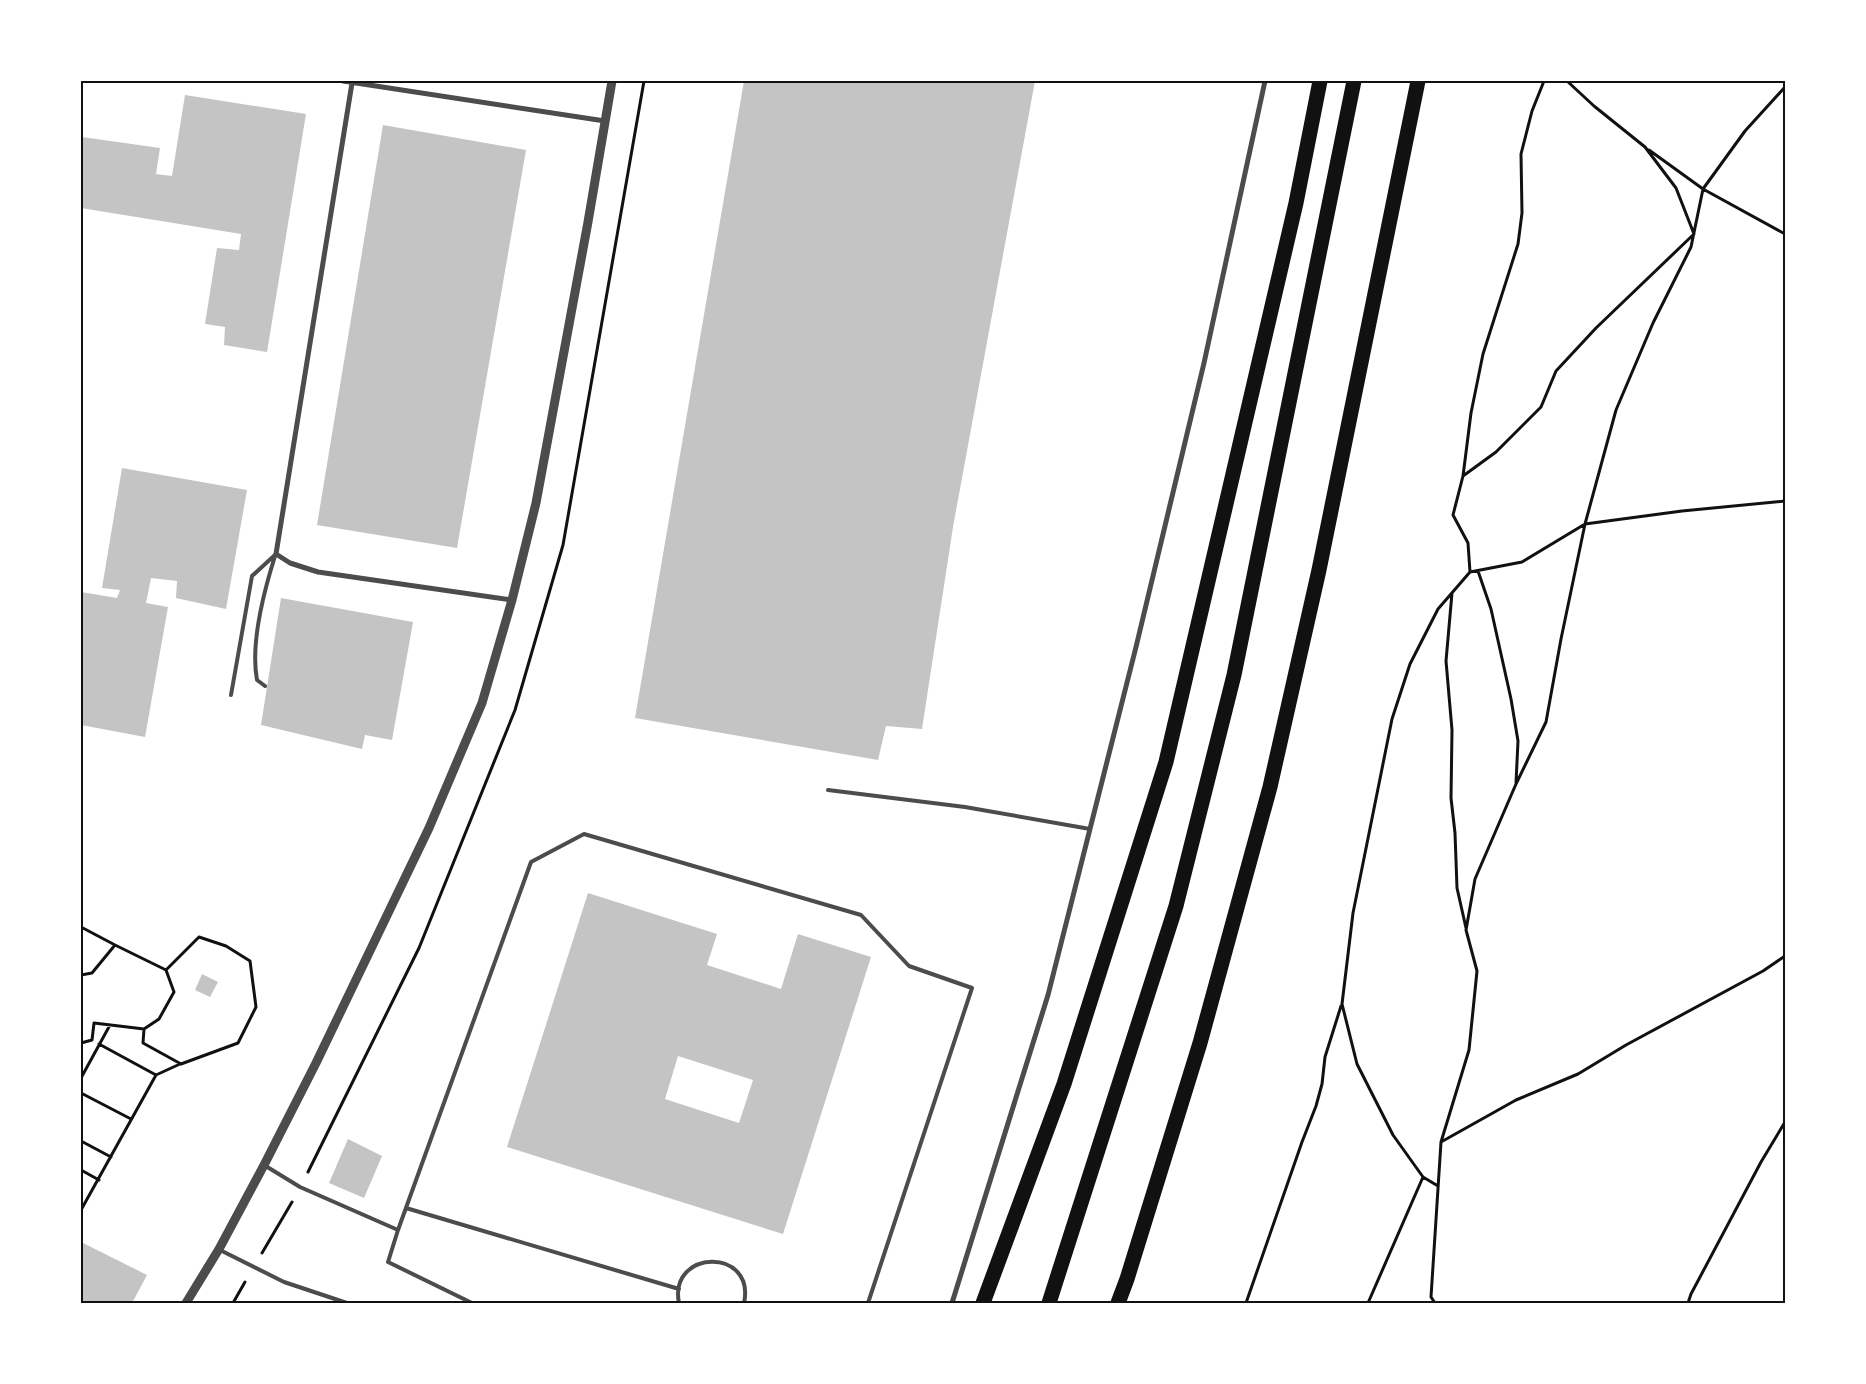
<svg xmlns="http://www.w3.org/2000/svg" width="1866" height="1384" font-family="'Work Sans',sans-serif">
  <rect width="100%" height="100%" fill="#fff"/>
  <path fill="#c4c4c4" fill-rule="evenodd" d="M744 81H1035L953 527 922 729 886 726 878 760 635 718Z
    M185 95 306 114 267 352 224 345 225 327 205 324 217 248 239 250 241 234 81 208 82 137 160 148 156 174 172 176Z
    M383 125 526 150 457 548 317 525Z
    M122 468 247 490 226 609 176 598 177 581 151 578 146 603 168 607 145 737 81 725V592L117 598 120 590 102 588Z
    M281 598 413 622 392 740 365 735 362 749 261 725Z
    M588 893 717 934 707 965 781 989 798 934 871 957 783 1234 507 1147ZM678 1056 753 1080 739 1123 665 1099Z
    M202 974 218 982 210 997 195 990Z
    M348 1139 382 1156 364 1198 329 1183Z
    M81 1242 147 1275 132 1303H81Z"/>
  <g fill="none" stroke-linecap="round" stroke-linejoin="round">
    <path stroke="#111" stroke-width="3" d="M1785 87 1745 131 1703 189 1691 247 1653 323 1616 410 1585 524 1561 639 1546 722 1516 784 1475 879 1466 930 1477 971 1469 1050 1441 1142 1516 1100 1578 1074 1626 1045 1763 971 1785 956
      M1649 150 1703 189 1785 234
      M1463 476 1496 452 1541 407 1556 371 1596 328 1694 234 1676 188 1645 147 1594 106 1567 81
      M1478 571 1491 609 1511 699 1518 741 1516 783
      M1470 572 1468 543 1453 515 1463 476 1471 413 1483 354 1518 244 1522 213 1521 154 1532 111 1544 81
      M1452 593 1446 661 1452 730 1451 798 1455 833 1457 888 1466 928
      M81 927 115 945 92 973 81 975
      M144 1029 159 1019 174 992 166 970
      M81 1043 92 1040 94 1023 144 1029 143 1043 181 1064 238 1043 256 1007 250 961 226 946 199 937 166 970 115 945
      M99 1044 156 1075
      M81 1078 110 1025
      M81 1093 131 1119
      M81 1141 111 1157
      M81 1170 99 1180
      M308 1172 419 948 515 710 563 545 644 81
      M1438 1186 1423 1177 1393 1135 1357 1064 1342 1004 1353 913 1392 719 1410 664 1438 609 1470 572 1522 562 1585 524 1682 511 1785 501
      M81 1210 156 1075 180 1064
      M262 1253 292 1202
      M233 1303 245 1282
      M1246 1303 1302 1142 1316 1106 1322 1084 1325 1057 1341 1006
      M1368 1303 1423 1177
      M1435 1303 1431 1297 1441 1142
      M1688 1303 1691 1294 1761 1162 1785 1122"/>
    <path stroke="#4c4c4c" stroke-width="4" d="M265 686 257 680C250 643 264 591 275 556
      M231 695 252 576 276 554
      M828 790 965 807 1090 829
      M264 1165 300 1187 398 1230 388 1262 472 1303
      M406 1208 679 1289
      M398 1230 531 862 584 834 861 915 909 966 972 988 868 1303
      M220 1250 284 1282 347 1303
      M679 1303C668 1249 756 1247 744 1303"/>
    <path stroke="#4c4c4c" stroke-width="5" d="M343 81 605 121
      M352 83 276 554 290 563 318 572 512 600
      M952 1303 1048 995 1136 647 1204 363 1265 81"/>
    <path stroke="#4c4c4c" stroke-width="9" d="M186 1303 219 1249 264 1165 316 1063 429 828 482 703 512 600 536 503 588 222 612 81"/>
    <path stroke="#111" stroke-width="15" d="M983 1303 1064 1084 1166 762 1296 203 1320 81
      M1049 1303 1176 906 1234 675 1354 81
      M1118 1303 1127 1279 1200 1043 1270 787 1319 570 1418 81"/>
  </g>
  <rect width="1866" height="1384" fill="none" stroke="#ffffff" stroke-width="165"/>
  <rect x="82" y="82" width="1702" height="1220" fill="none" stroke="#111" stroke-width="2"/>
</svg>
